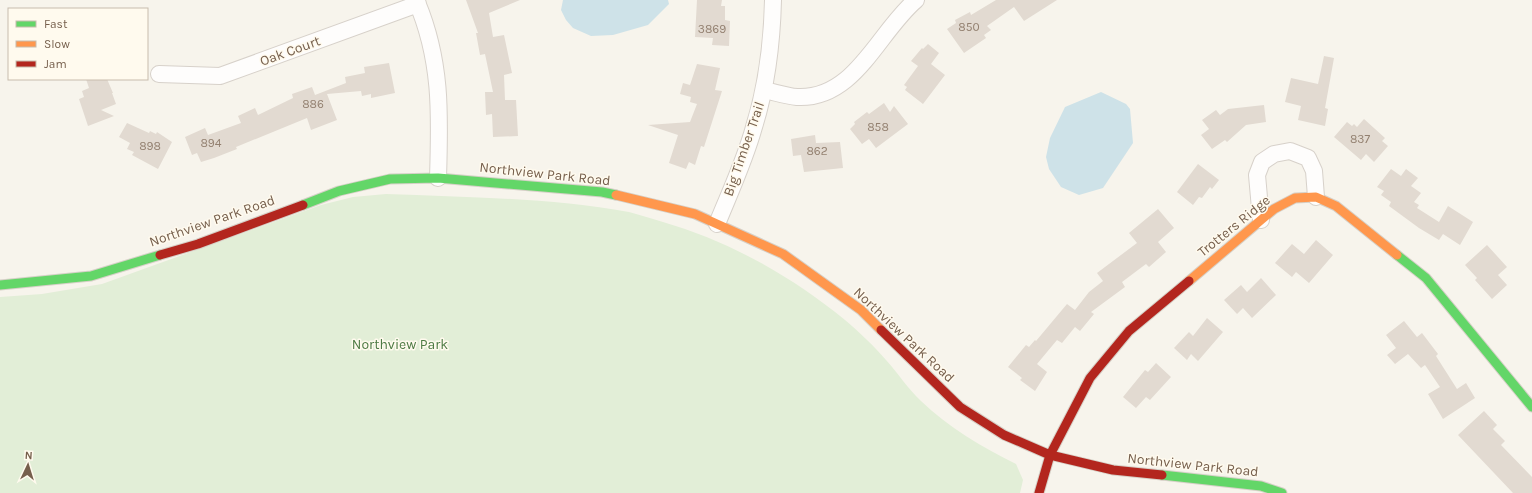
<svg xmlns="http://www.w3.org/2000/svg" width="1532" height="493" font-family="Karla,sans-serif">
  <rect width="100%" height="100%" fill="#f7f4ec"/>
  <path fill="#e2eed7" d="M386 194C466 197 551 198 629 212 641 215 652 219 663 222 731 242 791 276 845 320 859 332 874 346 886 360 898 373 908 389 921 401 949 428 982 447 1016 464L1023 480 1020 493H0V297L42 294 102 284 321 205 353 197Z"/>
  <path fill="#cee2e8" d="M563 0H668L669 4 648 25 613 35 591 36 573 28 566 20 561 10Z
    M1101 92 1126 104 1130 109 1133 143 1103 188 1079 195 1061 187 1049 169 1046 157 1050 138 1065 107Z"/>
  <path fill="#e2dad1" d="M466 0H520L489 13 493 37 504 35 512 73 504 75 505 100H516L518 136 493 137 492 114 486 115 485 92H493L485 54 480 55 476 33H478Z
    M697 0H722L721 6H725V20L730 21 729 46 712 45 713 38 695 37Z
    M996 0H1057L1024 21 1014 7 987 26 991 30 984 35 986 38 964 53 947 29 956 23 955 20 970 12 971 15Z
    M928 44 939 53 931 64 945 75 923 104 905 90 907 87 904 85 918 66 911 61 922 48 923 49Z
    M1324 56 1334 58 1325 108 1328 109 1325 126 1298 120 1301 106 1285 102 1291 78 1318 84Z
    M389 63 395 93 371 98V94L362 96 361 91 327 94 337 120 311 130 307 118 236 147 237 149 214 158 201 162 197 153 192 155 185 137 205 128 208 135 241 123 238 116 255 108 258 115 293 98 292 94 312 87 315 95 346 83 345 77 365 73 364 67Z
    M697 64 720 68 715 90 722 91 704 147 701 146 695 165 689 162 686 169 669 163 678 135 648 125 690 122 697 104 690 102 691 97 680 94 683 83 690 85Z
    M86 79H107L113 93H112L116 104 101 110 114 116 88 126 79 99 84 97 82 91 89 88Z
    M884 103 890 112 894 106 908 124 876 148 869 139 862 144 850 129 855 124 854 122 867 112 869 114Z
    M1264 105 1266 122 1246 125 1227 142 1225 140 1212 149 1201 135 1209 129 1202 120 1216 110 1220 115 1228 109Z
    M1364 119 1385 138 1382 141 1388 146 1374 162 1366 154 1361 160 1334 137 1347 122 1352 126 1354 124 1357 127Z
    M127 123 149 133 150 131 156 134 157 132 172 142 158 169 132 155 134 152 127 149 130 143 119 137Z
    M815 135 816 143 840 142 843 168 804 172 801 155 793 156 791 139Z
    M1198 164 1219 180 1212 189 1210 187 1202 198 1199 197 1193 205 1177 192Z
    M1391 169 1401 176 1406 169 1418 178 1411 186 1421 193 1414 202 1419 205 1417 208 1439 222 1448 206 1473 222 1460 245 1443 234 1439 240 1419 228 1389 206 1391 202 1381 195 1384 191 1377 187Z
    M1158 209 1174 228 1158 242 1166 252 1149 267 1146 264 1122 282 1125 287 1091 312 1094 314 1080 331 1075 327 1062 343 1057 340 1037 364 1047 372 1035 391 1020 380 1022 378 1008 367 1026 345 1029 347 1035 340 1036 341 1067 304 1075 310 1089 292 1103 281 1097 273 1137 243 1129 233Z
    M1316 240 1333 255 1309 283 1296 272 1292 277 1275 263 1292 244 1304 254Z
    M1487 245 1507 267 1498 275 1507 285 1492 299 1475 280 1477 278 1465 265Z
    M1261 278 1276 295 1252 318 1243 308 1237 314 1224 300 1241 285 1247 292Z
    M1207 318 1223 332 1198 361 1191 354 1187 360 1174 348 1189 332 1193 336Z
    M1404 321 1417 337 1422 333 1438 354 1436 356 1457 389 1466 383 1475 398 1443 419 1428 394 1440 387 1425 365 1421 368 1408 354 1395 364 1387 355 1396 348 1386 335Z
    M1156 363 1171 377 1150 400 1146 397 1136 408 1123 397 1145 370 1148 372Z
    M1484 411 1497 425 1493 429 1505 441 1501 445 1532 477V493H1513L1458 435Z"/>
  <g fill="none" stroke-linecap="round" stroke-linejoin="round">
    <g stroke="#d7d1ca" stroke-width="18">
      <path id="street" d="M416 0C442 60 440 115 438 178
        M159 74 220 76 418 4
        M764 90C774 92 786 96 797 97 855 100 878 32 916 0
        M1261 220 1257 175 1262 162 1274 154 1290 151 1308 158 1314 171 1316 197
        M717 224C730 192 745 160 754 127 767 85 772 43 773 0"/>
    </g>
    <g stroke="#d6d0c7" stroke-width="11">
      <path id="fast" d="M303 205 339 191 390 179 438 178 602 192 616 195
        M1397 255 1426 278 1532 407
        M0 285 91 276 160 255
        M1162 475 1261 486 1282 493"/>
    </g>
    <g stroke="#d6d0c7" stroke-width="11">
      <path id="slow" d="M616 195 695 214 783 254 861 310 881 330
        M1189 281 1274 209 1295 198 1316 197 1336 206 1397 255"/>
    </g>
    <g stroke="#d6d0c7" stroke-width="11">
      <path id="jam" d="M160 255 198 244 303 205
        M881 330 960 407 1004 435 1050 455 1113 470 1162 475
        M1039 493 1050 455 1090 378 1129 331 1189 281"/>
    </g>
    <use href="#street" stroke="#fefdfc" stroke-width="16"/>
    <use href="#fast" stroke="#63d668" stroke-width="9"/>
    <use href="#slow" stroke="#ff974d" stroke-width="9"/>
    <use href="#jam" stroke="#b3261e" stroke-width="9"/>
  </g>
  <g text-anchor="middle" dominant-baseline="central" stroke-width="3" stroke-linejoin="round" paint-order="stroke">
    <g font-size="12" fill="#938070">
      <text x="969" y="27">850</text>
      <text x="712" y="29">3869</text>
      <text x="313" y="104">886</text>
      <text x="878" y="127">858</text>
      <text x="1360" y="139">837</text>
      <text x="211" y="143">894</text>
      <text x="150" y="146">898</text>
      <text x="817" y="151">862</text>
    </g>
    <g font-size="14" fill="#765f4c" stroke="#fffaee">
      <text transform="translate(290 51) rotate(-20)">Oak Court</text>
      <text transform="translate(744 149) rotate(-71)">Big Timber Trail</text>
      <text transform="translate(545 174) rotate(6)">Northview Park Road</text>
      <text transform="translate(212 221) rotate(-19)">Northview Park Road</text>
      <text transform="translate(1234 226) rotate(-39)">Trotters Ridge</text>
      <text transform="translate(904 335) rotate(43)">Northview Park Road</text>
      <text transform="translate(1193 465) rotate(6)">Northview Park Road</text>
    </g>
    <g font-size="14" fill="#4e7b44" stroke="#fffaee">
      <text x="400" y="344">Northview Park</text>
    </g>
  </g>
  <rect x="8" y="8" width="140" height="72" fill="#fffaee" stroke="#c8bcad"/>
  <rect x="16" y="21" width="20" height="6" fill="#63d668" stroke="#c8bcad"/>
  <text x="44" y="28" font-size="12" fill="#765f4c">Fast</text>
  <rect x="16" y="41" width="20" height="6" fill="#ff974d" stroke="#c8bcad"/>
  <text x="44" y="48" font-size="12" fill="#765f4c">Slow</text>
  <rect x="16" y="61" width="20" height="6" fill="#b3261e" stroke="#c8bcad"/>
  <text x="44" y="68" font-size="12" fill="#765f4c">Jam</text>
  <g transform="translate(28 465) rotate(4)" stroke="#fffaee" stroke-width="3" paint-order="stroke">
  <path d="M0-3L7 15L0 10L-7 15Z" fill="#765f4c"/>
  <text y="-6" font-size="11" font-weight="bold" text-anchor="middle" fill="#765f4c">N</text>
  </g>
</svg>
